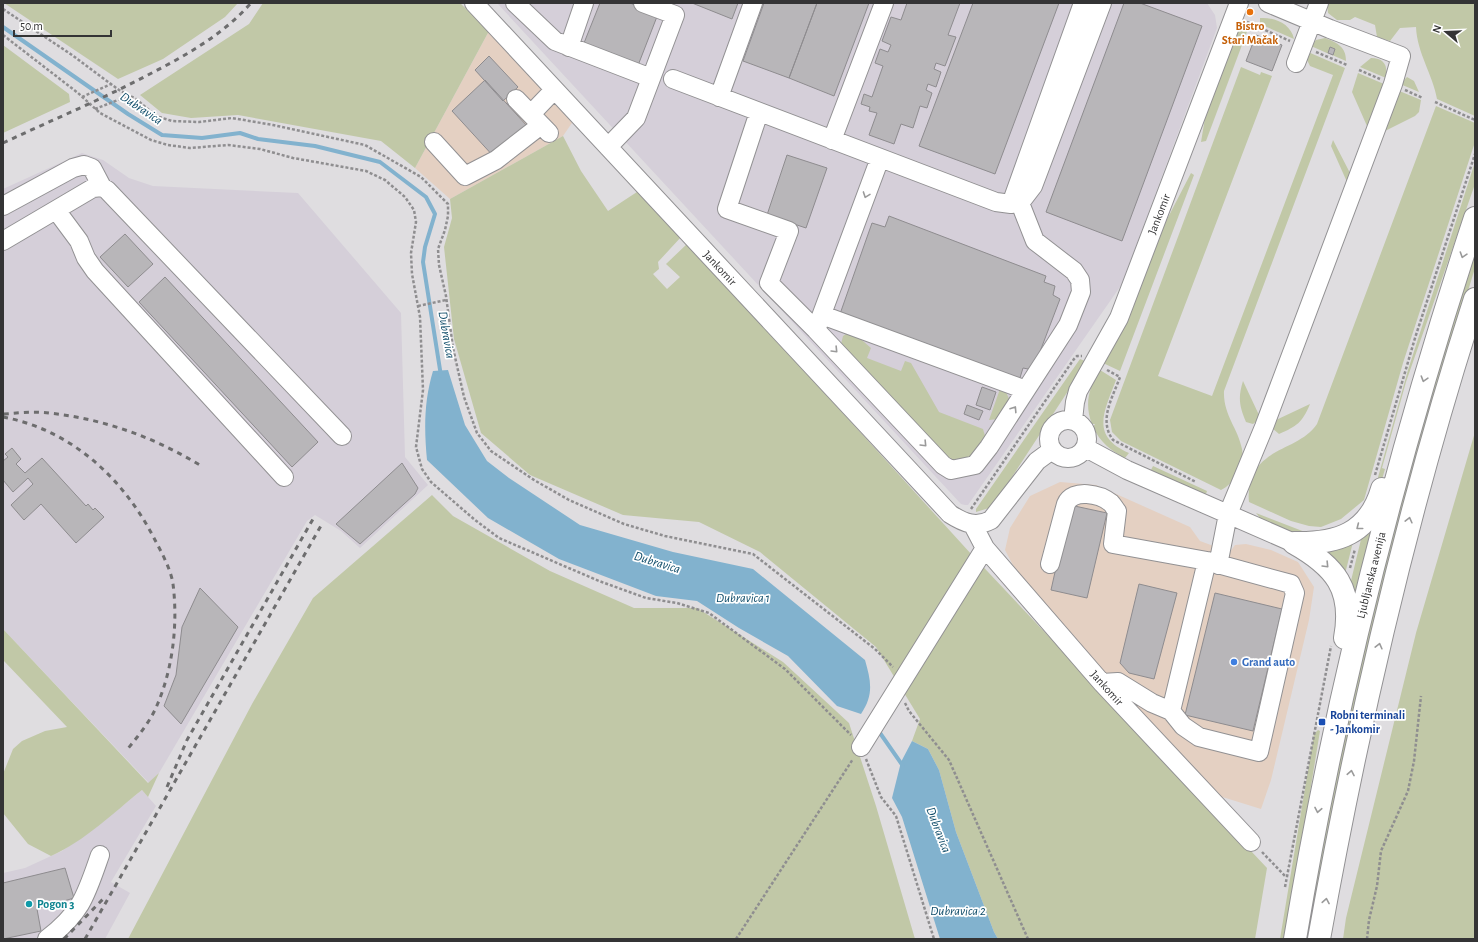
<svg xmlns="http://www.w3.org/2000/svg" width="1478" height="942" font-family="'Alegreya Sans',sans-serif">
  <rect width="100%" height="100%" fill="#dfdde0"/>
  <path fill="#e4d0c2" d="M489 31 574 120 563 136 450 199 415 168Z
    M1060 482 1096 485 1190 527 1200 541 1230 552 1235 545 1246 544 1271 550 1298 562 1314 587 1309 620 1271 780 1261 809 1216 795 1026 590 1005 550 1010 528 1030 496Z"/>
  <path fill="#d5cfd9" d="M497 3H1207L1215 15 1217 28 1122 284 968 505H965L961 504Z
    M82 153 103 160 129 178 153 186 298 193 401 313 405 457 428 485 360 548 341 531 315 515 307 521 159 773 149 783 3 629V189Z
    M142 790 156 806 111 882 130 893 105 939H3V873L25 868 62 851 92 830Z"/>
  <path fill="#c1c8a7" d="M4 3H238L225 17 163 59 118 79Z
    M263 3H460L489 31 415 168 381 141 238 115 191 118 162 113 140 95 249 24Z
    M1327 3H1475V116L1437 99C1433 75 1417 53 1416 27L1400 28 1390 41 1377 37 1375 25 1355 17 1350 20H1337L1328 13Z
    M1260 18C1275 17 1291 24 1294 39L1260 24Z
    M1244 25 1248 26V29L1206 141 1201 142 1206 112 1236 33Z
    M1325 38C1338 43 1346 47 1346 61L1332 55 1335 49 1330 47 1328 53 1329 54 1311 46 1316 40Z
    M3 45 69 94 70 102 3 133Z
    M1308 52 1345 68 1224 391C1223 415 1238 428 1242 449 1245 464 1235 484 1221 490L1121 441 1112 432 1110 420 1241 67 1260 75 1261 72 1272 76 1158 376 1212 396 1333 75 1310 66 1306 58Z
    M1371 58C1384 58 1388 65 1386 78L1360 67Z
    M1358 73 1384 84 1367 126 1352 92Z
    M1407 77 1414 81 1419 92 1400 84Z
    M1397 90 1421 100 1419 112 1415 116 1381 133Z
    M1436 106 1475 123V142L1403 363 1364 500 1341 519 1321 527 1309 526 1291 521 1249 502C1248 494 1249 486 1252 478 1263 447 1300 449 1317 424Z
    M563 136 581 171 608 211 640 190 682 236 658 262 659 269 653 274 667 289 680 277 666 264 688 243 972 555 1267 868 1255 939H998L994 932 956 832 939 770 928 749 912 741 920 719 876 647 760 552 699 522 623 515 530 475 481 433 454 339 444 247 452 218 450 199Z
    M1333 140 1350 173 1347 182 1331 146Z
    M1475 162V184L1406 382 1382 468 1385 469 1381 483 1370 506 1408 370Z
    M1191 173 1194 175 1120 371 1103 363 1129 316 1162 229Z
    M1475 248V268L1427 425 1311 939H1304L1333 778 1393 524Z
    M849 332 856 335 871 348 867 358 901 371 905 361 911 363 939 412 983 429 986 439C977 454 971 465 950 460L841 344 843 336Z
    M1080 359 1087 362 997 500 989 508 976 512V509Z
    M1100 370 1116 380C1104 412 1090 436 1129 453L1125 458C1111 451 1100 442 1093 427L1095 424H1092C1084 404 1089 387 1100 370Z
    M1243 381 1259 415 1258 420 1253 424 1246 422C1239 406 1238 397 1243 381Z
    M1000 389 1006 392 1010 401 998 419 989 420Z
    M1310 404C1302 423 1297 426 1279 434L1272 428 1276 420Z
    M1475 432V939H1343L1346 918 1416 633Z
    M1153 466 1207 491 1206 494 1190 488 1151 470Z
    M432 495 453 516 550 571 634 608H697L783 662 849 723 876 806 915 939H128L252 704 313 598Z
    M1256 513 1305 532 1351 527 1299 536 1261 519Z
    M1375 520 1355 602 1349 589 1363 531Z
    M1354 538 1344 578 1322 552Z
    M3 629 148 783 159 773 148 797 142 790C113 813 85 841 51 856L28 844 3 813V774L13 749 22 741 45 731 67 727 3 660Z
    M1318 730 1320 731 1286 939H1280L1314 734Z"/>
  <path fill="#82b2ce" d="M448 370 465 425 487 461 509 478 580 525 673 552 753 569 865 660C871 681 874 695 861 714L837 706 788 656 739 628 697 601 656 596 559 559 488 518 427 460C424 429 424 401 433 371Z
    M912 741 928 749 939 770 956 832 994 932 998 939H940L902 817 892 798 901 762Z"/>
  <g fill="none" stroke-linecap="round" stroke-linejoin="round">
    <path stroke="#82b2ce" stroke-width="4" d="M3 27 128 114 162 135 202 138 240 133 258 139 315 146 380 162 426 197 435 214 425 247 423 262 441 376
      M880 733 903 766"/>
  </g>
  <path fill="#b8b6b9" stroke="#8e8c8f" d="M600 3H630L658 14 637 68 582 48Z
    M692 3H738L732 19Z
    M764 3H817L789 78 743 61Z
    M817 3H869L834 96 789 78Z
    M907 3H960L948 35 956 37 945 66 936 63 934 69 941 72 936 87 928 84 926 90 932 93 927 108 920 106 913 128 901 124 894 144 869 135 877 113 869 111 870 107 861 104 864 94 872 97 883 66 875 63 880 49 888 52 891 45 882 41 891 17 901 20Z
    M973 3H1059L995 174 919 146Z
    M1124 3H1140L1202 26 1122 241 1046 212Z
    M1256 35 1282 45 1272 71 1246 61Z
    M1330 47 1335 49 1333 55 1328 53Z
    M489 56 518 87 503 101 475 70Z
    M485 80 528 127 495 158 452 111Z
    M787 155 827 168 806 228 767 215Z
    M889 216 1046 276 1044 282 1055 286 1053 295 1060 299 1033 370 1023 368 1019 381 840 314 872 223 885 227Z
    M125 234 153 264 128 287 100 257Z
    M165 277 318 442 292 467 139 302Z
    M982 387 996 392 990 410 976 405Z
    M967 405 983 411 979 420 964 414Z
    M12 448 21 459 16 464 25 473 42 458 86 506 88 504 93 510 95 508 104 517 76 543 41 504 24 520 11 505 33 484 28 478 13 492 3 480V461L8 457 5 454Z
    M402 463 418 488 415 494 360 544 336 524Z
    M1070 505 1107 513 1087 598 1051 590Z
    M1139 584 1177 593 1154 679 1129 673 1120 663Z
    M200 588 238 627 181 724 164 706 176 675 182 627Z
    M1215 593 1282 609 1253 731 1185 715Z
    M65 868 74 898 37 909 41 931 3 939V883Z"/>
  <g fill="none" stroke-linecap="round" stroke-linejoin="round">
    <g stroke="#929193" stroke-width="20">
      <path id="minor" d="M474 3 950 514C964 523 976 528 991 520L1037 461 1052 450
        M515 3 555 41 651 78
        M569 47 584 3
        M1296 63 1319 3
        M673 79 996 202 1011 204 1020 203 1033 186 1102 3
        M719 97 753 3
        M516 99 549 133
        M759 112 727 209 789 231 769 283 816 330
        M531 114 554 90
        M832 140 884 3
        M434 142 465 176 496 160 541 125
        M608 147 636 118 675 15 643 3
        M880 158 816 330 943 465 951 470 975 465 989 447 1068 325 1081 292 1080 280 1074 271 1035 241 1020 203
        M1011 204 1083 3
        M3 206 73 168 84 165 92 168 102 187
        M56 210 79 241 86 258 95 271 284 477
        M3 241 93 188 102 187 107 190 342 436
        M822 315 1026 390
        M1049 439a19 19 0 1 1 38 0a19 19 0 1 1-38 0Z
        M1073 420 1075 402 1078 391 1119 318 1239 3
        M1086 448 1127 470 1294 543
        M973 525 985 548 1102 683 1251 842
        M1050 564 1066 504C1073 488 1100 494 1111 503 1113 505 1115 509 1117 511L1113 544 1207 561 1291 584 1295 593 1259 752 1199 737 1183 726 1171 711
        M1218 565 1228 514 1264 427 1393 84 1401 56 1330 29 1268 3
        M1102 683 1118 682 1152 703 1171 711 1207 561
        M861 747 985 548
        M47 939C82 912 86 895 100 855"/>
    </g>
    <g stroke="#929193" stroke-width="24">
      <path id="major" d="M1294 543C1337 544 1369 534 1382 489
        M1294 543C1335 566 1354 589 1345 638
        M1295 939C1336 694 1397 454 1475 218
        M1319 939C1358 722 1407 509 1475 299"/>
    </g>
    <path stroke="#8f8e90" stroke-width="2.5" stroke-dasharray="3 2" stroke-linecap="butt" d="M3 9 72 55 119 90 136 99 156 116 172 121 199 122 232 118 273 125 365 145 421 177 448 204V216L445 230 438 249 439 265 446 296 453 348 464 397 477 433 491 451 534 480 569 500 624 524 665 536 753 554 875 649 893 667
      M1247 22 1290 41
      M3 35 78 93 100 113 151 140 168 145 190 148 228 145 260 149 293 158 366 171 385 180 405 197 414 210 416 222 411 253 412 274 420 317 423 390 416 447 422 469 431 482 475 520 499 538 599 581 646 598 677 603 709 613 785 669 851 735
      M1316 52 1347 65
      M1359 70 1380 79
      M1405 90 1423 98
      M82 97 111 84
      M1435 102 1475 120
      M95 109 128 96
      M418 306 446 300
      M1107 370 1120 377C1113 397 1098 420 1113 440L1196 482
      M1375 475 1415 338 1475 154
      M971 509 1074 359 1077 356H1082
      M1350 568 1355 549
      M905 703 909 711 949 760 1028 939
      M866 759 881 797 896 816 934 939
      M1262 852 1286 877
      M1285 887 1331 646
      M736 939 853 759
      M1367 939 1369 920 1377 886 1381 851 1408 791 1414 761 1421 696"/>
    <use href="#minor" stroke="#fff" stroke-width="18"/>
    <use href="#major" stroke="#fff" stroke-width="22"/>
    <path stroke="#6d6d6e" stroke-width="3" stroke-dasharray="5 5" stroke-linecap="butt" d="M3 143C50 121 98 101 144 77 183 57 222 36 251 3
      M4 414C18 413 34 411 49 413 105 419 156 438 203 467
      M3 417C72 430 124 479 155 540 162 553 171 570 173 584 178 623 173 667 158 703 151 721 138 736 126 751
      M167 787 187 740 313 519
      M64 939 103 899
      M85 939 322 524"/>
  </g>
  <defs><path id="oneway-chevron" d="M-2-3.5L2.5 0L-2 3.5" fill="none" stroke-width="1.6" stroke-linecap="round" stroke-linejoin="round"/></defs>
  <g stroke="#9a9a9a">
    <use href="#oneway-chevron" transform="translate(866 195) rotate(110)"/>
    <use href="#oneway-chevron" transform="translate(1463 255) rotate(108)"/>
    <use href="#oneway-chevron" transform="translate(835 350) rotate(46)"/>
    <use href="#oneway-chevron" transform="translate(1424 379) rotate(107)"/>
    <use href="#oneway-chevron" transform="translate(1014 409) rotate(-57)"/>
    <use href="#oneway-chevron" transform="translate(924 444) rotate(46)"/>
    <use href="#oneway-chevron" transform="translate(1409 520) rotate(-76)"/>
    <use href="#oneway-chevron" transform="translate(1359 527) rotate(142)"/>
    <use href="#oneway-chevron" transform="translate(1326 565) rotate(46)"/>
    <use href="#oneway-chevron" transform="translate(1379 646) rotate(-76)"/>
    <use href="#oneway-chevron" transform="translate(1351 773) rotate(-79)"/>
    <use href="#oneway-chevron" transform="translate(1318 810) rotate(101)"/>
    <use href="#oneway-chevron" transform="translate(1326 901) rotate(-80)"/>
  </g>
  <circle fill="#e8710a" stroke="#fff" stroke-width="1.5" cx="1250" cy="12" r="4"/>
  <circle fill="#3f7fe0" stroke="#fff" stroke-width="1.5" cx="1234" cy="662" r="4"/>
  <rect fill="#1a4fb4" stroke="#fff" stroke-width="1.5" x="1318" y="718" width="8" height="8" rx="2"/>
  <circle fill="#0f9aa8" stroke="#fff" stroke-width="1.5" cx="29" cy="904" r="4"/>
  <g text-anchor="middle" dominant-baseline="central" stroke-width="3.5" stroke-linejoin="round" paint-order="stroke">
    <g font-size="12" font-weight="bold" fill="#c56008" stroke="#fff">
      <text x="1250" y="26">Bistro<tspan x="1250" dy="14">Stari Mačak</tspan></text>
    </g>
    <g font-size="12" fill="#343435" stroke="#fff">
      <text transform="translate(1159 214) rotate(-69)">Jankomir</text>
      <text transform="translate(720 268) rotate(47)">Jankomir</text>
      <text transform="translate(1371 575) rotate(-76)">Ljubljanska avenija</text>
      <text transform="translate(1107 688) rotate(48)">Jankomir</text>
    </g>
    <g font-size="12" font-weight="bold" fill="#366cbe" stroke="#fff" text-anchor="start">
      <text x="1242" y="662">Grand auto</text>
    </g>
    <g font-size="12" font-weight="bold" fill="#164399" stroke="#fff" text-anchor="start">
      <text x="1330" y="715">Robni terminali<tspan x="1330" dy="14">- Jankomir</tspan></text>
    </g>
    <g font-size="12" font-weight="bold" fill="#0d838f" stroke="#fff" text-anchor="start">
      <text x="37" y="904">Pogon 3</text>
    </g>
    <g font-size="13" font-style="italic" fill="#104d6a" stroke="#fff">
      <text transform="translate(141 109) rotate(34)">Dubravica</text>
      <text transform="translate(446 335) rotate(80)">Dubravica</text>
      <text transform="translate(657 563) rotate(17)">Dubravica</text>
      <text x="743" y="598">Dubravica 1</text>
      <text transform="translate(938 830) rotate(69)">Dubravica</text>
      <text x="958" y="911">Dubravica 2</text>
    </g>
  </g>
  <rect width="1478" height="942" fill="none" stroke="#343435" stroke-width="8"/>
  <g transform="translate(1446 32) rotate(289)" stroke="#ffffff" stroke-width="3" paint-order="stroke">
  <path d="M0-3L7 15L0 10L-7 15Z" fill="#343435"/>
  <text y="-6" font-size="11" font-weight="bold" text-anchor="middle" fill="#343435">N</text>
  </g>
  <path d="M14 30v6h97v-6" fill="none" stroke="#343435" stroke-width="2"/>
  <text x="20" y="30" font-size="12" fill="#343435" stroke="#ffffff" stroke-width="3" paint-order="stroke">50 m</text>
</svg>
